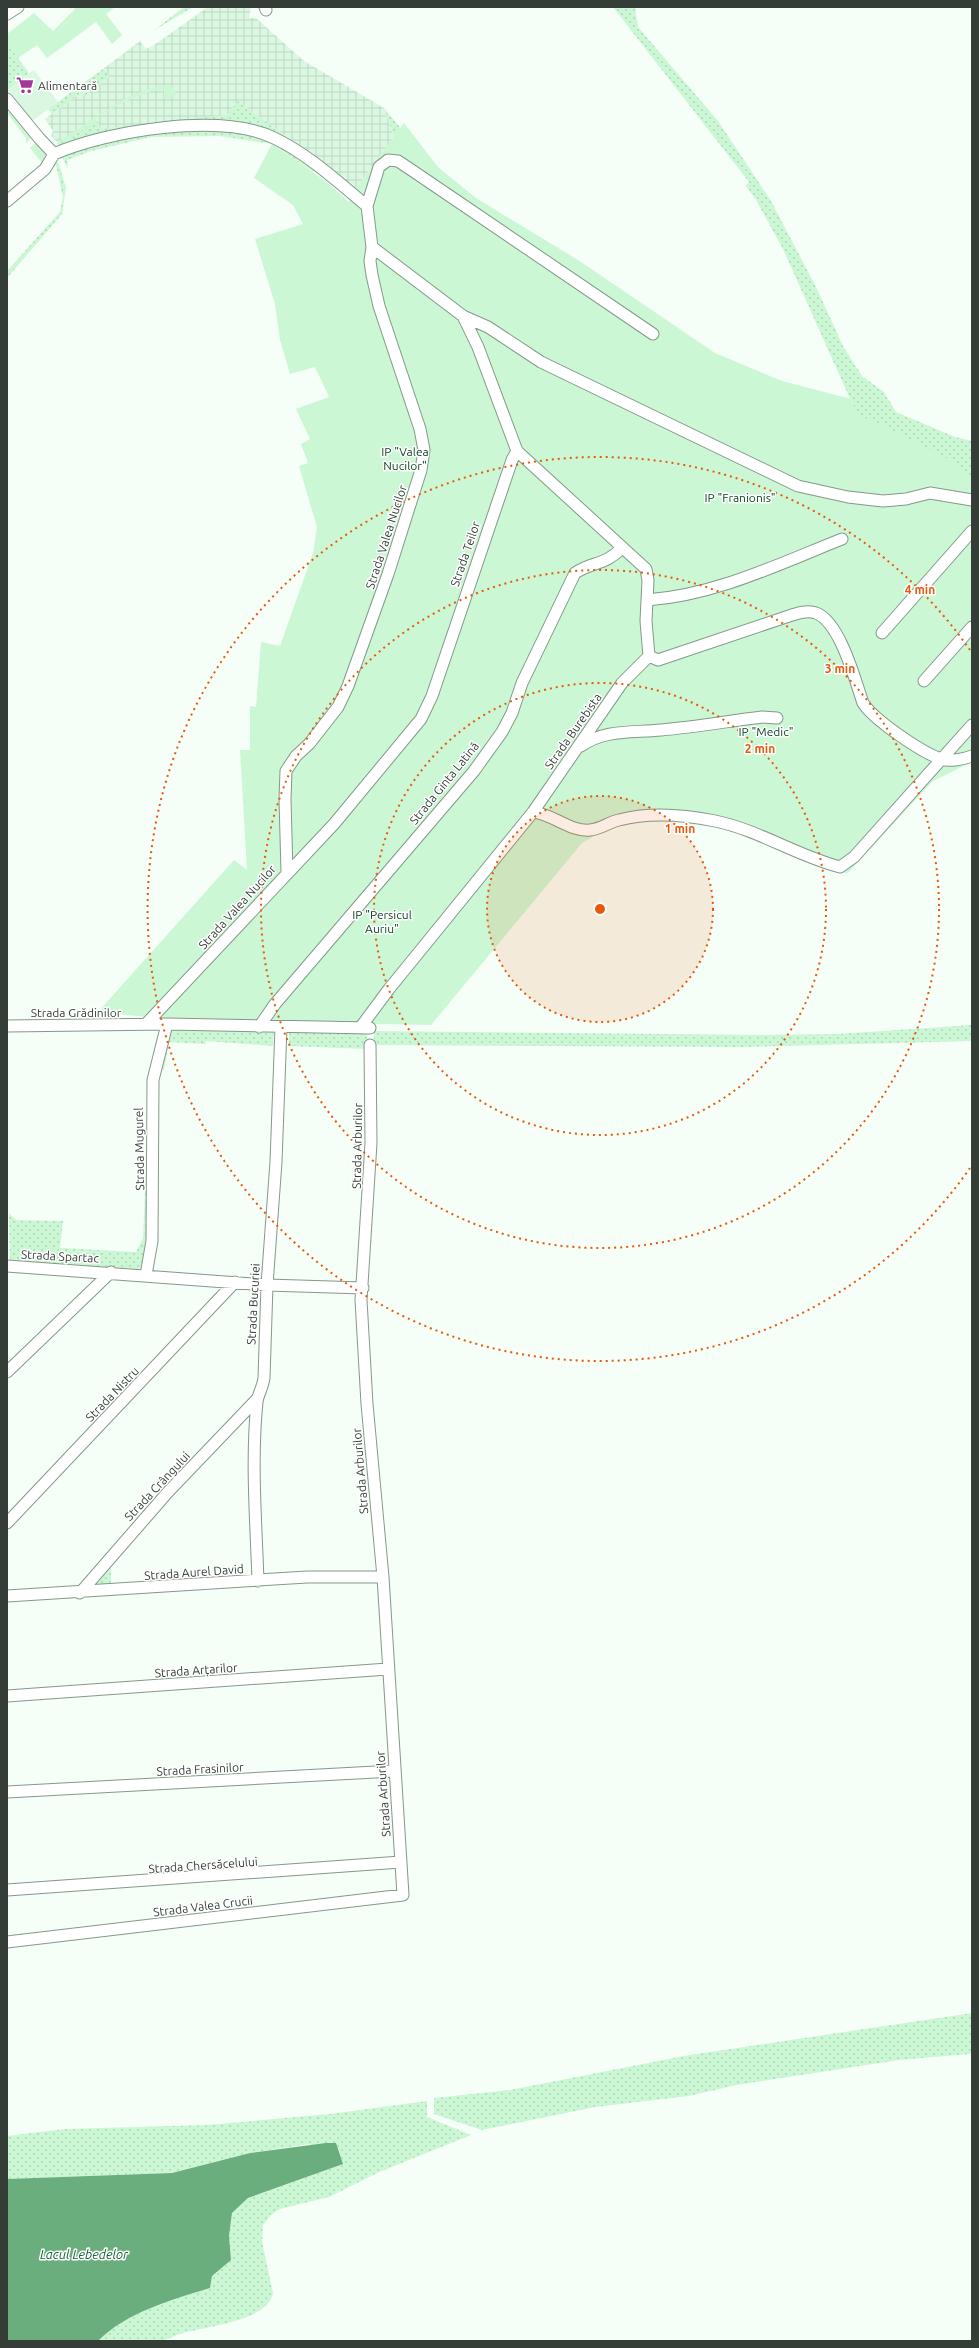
<svg xmlns="http://www.w3.org/2000/svg" width="979" height="2348" font-family="Ubuntu,sans-serif">
  <defs>
    <pattern id="industrial-grid" width="8" height="8" patternUnits="userSpaceOnUse"><rect width="8" height="8" fill="#daf8e1"/><path d="M0 4h8M4 0v8" fill="none" stroke="#bcd6c2"/></pattern>
    <pattern id="grass-dots" width="8" height="8" patternUnits="userSpaceOnUse"><rect width="8" height="8" fill="#cbf7d5"/><path d="M2 2h.1M6 6h.1" fill="none" stroke="#afd5b7" stroke-width="1.8" stroke-linecap="round"/></pattern>
  </defs>
  <rect width="100%" height="100%" fill="#f5fef7"/>
  <path fill="#daf8e1" d="M34 70 58 102 32 121 8 89Z"/>
  <path fill="url(#industrial-grid)" d="M208 7H251L249 18H256L304 61 384 108 394 137 356 188 238 101 227 115 101 130 96 118 80 132 58 143 51 136 53 131 45 119 81 93 84 96 109 77 103 69 140 41 146 49 154 45Z"/>
  <path fill="url(#grass-dots)" d="M184 7H193L153 31Z
    M613 7H635L638 27 718 121 771 201 816 287 843 346 862 376 884 392 896 412 955 437 972 441V495L967 496 936 490 906 495H881L890 457 820 422 811 425 761 401 763 398 735 383 656 331 395 156 403 143C431 181 498 219 538 244 595 281 650 321 709 355 754 382 806 396 856 412L783 249 756 200 746 186 749 182Z
    M7 43 29 73 7 90Z
    M103 69 110 77 84 96 81 93 52 114 48 109Z
    M238 101 356 188 355 190 296 147 234 124 64 146 56 144 80 132 96 118 101 129 227 115Z
    M384 108 399 126 400 129 394 137Z
    M188 130C243 130 269 137 315 169L313 172 272 144 219 136 151 137 91 151 67 160 68 169 61 155 99 142Z
    M55 161 59 164 66 188 62 214 7 278V271L60 212 63 197 56 165 25 193Z
    M972 1025V1041L741 1047 374 1045V1031L763 1035 838 1034Z
    M171 1029 274 1030 273 1046 206 1041 205 1044 169 1042 164 1070 160 1068Z
    M289 1030 367 1033 368 1049 289 1046Z
    M147 1143 150 1144 149 1240 144 1265 138 1269 10 1261 9 1213 16 1220 63 1221 60 1248 136 1252 143 1238Z
    M111 1563V1584L91 1586Z
    M972 2013V2053L969 2054 899 2060 736 2085 689 2096 595 2107 482 2130 434 2114V2098L510 2090 684 2056Z
    M427 2101V2117L471 2135 377 2173 329 2197 280 2209 271 2215 263 2225 262 2242 273 2293C268 2322 204 2326 180 2334 173 2336 167 2340 160 2341 140 2343 119 2341 98 2341 127 2312 171 2300 210 2288L212 2276 231 2260 229 2236 232 2213 248 2198 343 2164 309 2144 250 2153 172 2173 7 2179V2136L65 2129 208 2125 330 2114Z"/>
  <path fill="#cbf7d5" d="M73 7H115L106 14 122 35 112 44 96 22 47 58 37 45 18 58 7 43V34L34 13 53 31 75 9Z
    M171 85 176 93 175 97 164 99V89C148 89 109 109 96 118 85 126 70 143 57 142 93 122 128 87 171 85Z
    M9 111 31 138 26 143V138L7 113Z
    M404 123 438 167 476 198 578 260 715 353 782 381 851 399 858 416 875 421 956 463 965 471 972 484V762L933 781 848 873C822 873 796 855 772 844 734 825 662 811 620 823 607 827 595 836 582 843L431 1025 175 1020 98 1012 234 860 247 870 240 750H250V706L256 707 261 642 280 646 313 553 317 527 299 466 308 463 301 444 310 439 296 409 329 397 315 367 290 374 280 340 275 304 255 239 303 224 293 205 254 178 272 144 327 182 349 202 356 188Z
    M36 143 45 154 46 161 16 187 42 163 30 148Z"/>
  <path fill="#69ae7c" d="M326 2143H336L343 2164 248 2198 232 2213 229 2236 231 2260 212 2276 210 2288C171 2300 127 2312 98 2341H7V2179L172 2173 250 2153Z"/>
  <g fill="none" stroke-linecap="round" stroke-linejoin="round">
    <g stroke="#849989" stroke-width="13">
      <path id="minor" d="M265 7 266 10
        M7 14 18 7
        M7 99 39 138 54 154
        M54 154C106 131 221 112 274 138 308 154 338 182 367 206
        M7 201 45 169 54 154
        M463 316 488 327 541 362 798 486 848 497 883 501 906 499 930 493 972 500
        M647 600C716 595 779 564 842 539
        M882 633 972 531
        M649 656 658 660 789 616C798 613 807 610 816 613 840 622 855 680 863 703 874 720 921 752 941 759 950 762 964 759 972 756
        M924 681 972 627
        M581 746C605 729 633 733 661 730 695 727 729 721 762 717L777 718
        M533 812C553 814 570 832 590 830 601 829 609 822 619 820 649 812 685 815 715 821 759 830 797 856 840 867L854 857 972 725
        M287 873 285 799 286 771 296 756 309 744 338 707 348 686 388 574 421 470 424 450 420 429 379 306 372 275 370 261 372 247 367 206 379 167 388 160 398 161 410 169 653 334
        M146 1024 334 824 421 719 432 696 512 460 517 451 478 347 463 316 372 247
        M7 1026 167 1024 370 1028
        M259 1027 275 1004 474 771 502 732 512 713 522 683 575 573C593 561 604 566 622 548
        M360 1028 389 989 533 812 622 683 649 656 646 621 648 580 646 569 517 451
        M7 1266 267 1285 363 1288
        M146 1275 152 1241 153 1080 167 1024
        M7 1372 111 1272
        M7 1523 235 1282
        M258 1581C256 1521 251 1461 257 1402 258 1394 263 1387 264 1378L267 1285 276 1162 281 1027
        M80 1593 168 1492 257 1399
        M7 1596 307 1577H383
        M7 1696 388 1669
        M7 1792 394 1771
        M7 1890 401 1862
        M7 1942 403 1895 383 1577 367 1404 361 1300 371 1143 370 1045"/>
    </g>
    <use href="#minor" stroke="#fff" stroke-width="11"/>
  </g>
  <circle cx="600" cy="909" r="113" fill="#e8590c" fill-opacity=".12"/>
  <g fill="none" stroke="#e8590c" stroke-width="2" stroke-dasharray="2 4">
    <circle cx="600" cy="909" r="113"/>
    <circle cx="600" cy="909" r="226"/>
    <circle cx="600" cy="909" r="339"/>
    <path d="M970 1168A452 452 0 1 1 970 650"/>
  </g>
  <defs>
    <g id="supermarket-bare" transform="scale(1.38)"><path d="M-6-5.5h2.5l.6 2H6L4.5 2H-2.5L-4.4-4H-6ZM-1.5 3.2a1.3 1.3 0 1 0 .1 0ZM3 3.2a1.3 1.3 0 1 0 .1 0Z" fill="#a23798" stroke="#fff" stroke-width="2.5" paint-order="stroke"/></g>
  </defs>
  <g fill-rule="evenodd">
    <use href="#supermarket-bare" x="25" y="85"/>
  </g>
  <g text-anchor="middle" dominant-baseline="central" stroke-width="3" stroke-linejoin="round" paint-order="stroke">
    <g font-size="12" fill="#343d36" stroke="#fff" text-anchor="start">
      <text x="38" y="85">Alimentară</text>
    </g>
    <g font-size="12" fill="#063d1c" stroke="#fff">
      <text x="405" y="451">IP "Valea<tspan x="405" dy="14">Nucilor"</tspan></text>
      <text x="740" y="497">IP "Franionis"</text>
      <text x="766" y="731">IP "Medic"</text>
      <text x="382" y="914">IP "Persicul<tspan x="382" dy="14">Auriu"</tspan></text>
    </g>
    <g font-size="12" fill="#343d36" stroke="#fff">
      <text transform="translate(386 537) rotate(-72)">Strada Valea Nucilor</text>
      <text transform="translate(465 554) rotate(-71)">Strada Teilor</text>
      <text transform="translate(573 731) rotate(-55)">Strada Burebista</text>
      <text transform="translate(444 783) rotate(-51)">Strada Ginta Latină</text>
      <text transform="translate(237 907) rotate(-48)">Strada Valea Nucilor</text>
      <text x="76" y="1012">Strada Grădinilor</text>
      <text transform="translate(357 1146) rotate(-89)">Strada Arburilor</text>
      <text transform="translate(139 1149) rotate(-91)">Strada Mugurel</text>
      <text transform="translate(60 1256) rotate(3)">Strada Spartac</text>
      <text transform="translate(253 1304) rotate(-87)">Strada Bucuriei</text>
      <text transform="translate(112 1394) rotate(-46)">Strada Nistru</text>
      <text transform="translate(360 1471) rotate(-95)">Strada Arburilor</text>
      <text transform="translate(157 1486) rotate(-47)">Strada Crângului</text>
      <text transform="translate(194 1572) rotate(-4)">Strada Aurel David</text>
      <text transform="translate(196 1670) rotate(-4)">Strada Arțarilor</text>
      <text transform="translate(200 1769) rotate(-3)">Strada Frasinilor</text>
      <text transform="translate(383 1794) rotate(-94)">Strada Arburilor</text>
      <text transform="translate(203 1865) rotate(-4)">Strada Chersăcelului</text>
      <text transform="translate(203 1906) rotate(-7)">Strada Valea Crucii</text>
    </g>
    <g font-size="13" font-style="italic" fill="#156333" stroke="#fff">
      <text x="84" y="2254">Lacul Lebedelor</text>
    </g>
  </g>
  <circle cx="600" cy="909" r="6" fill="#e8590c" stroke="#fff" stroke-width="2"/>
  <g font-size="12" text-anchor="middle" font-weight="bold" fill="#e8590c" stroke="#fff" stroke-width="3" stroke-linejoin="round" paint-order="stroke">
    <text x="920" y="594">4 min</text>
    <text x="840" y="673">3 min</text>
    <text x="760" y="753">2 min</text>
    <text x="680" y="833">1 min</text>
  </g>
  <rect width="979" height="2348" fill="none" stroke="#343d36" stroke-width="16"/>
</svg>
